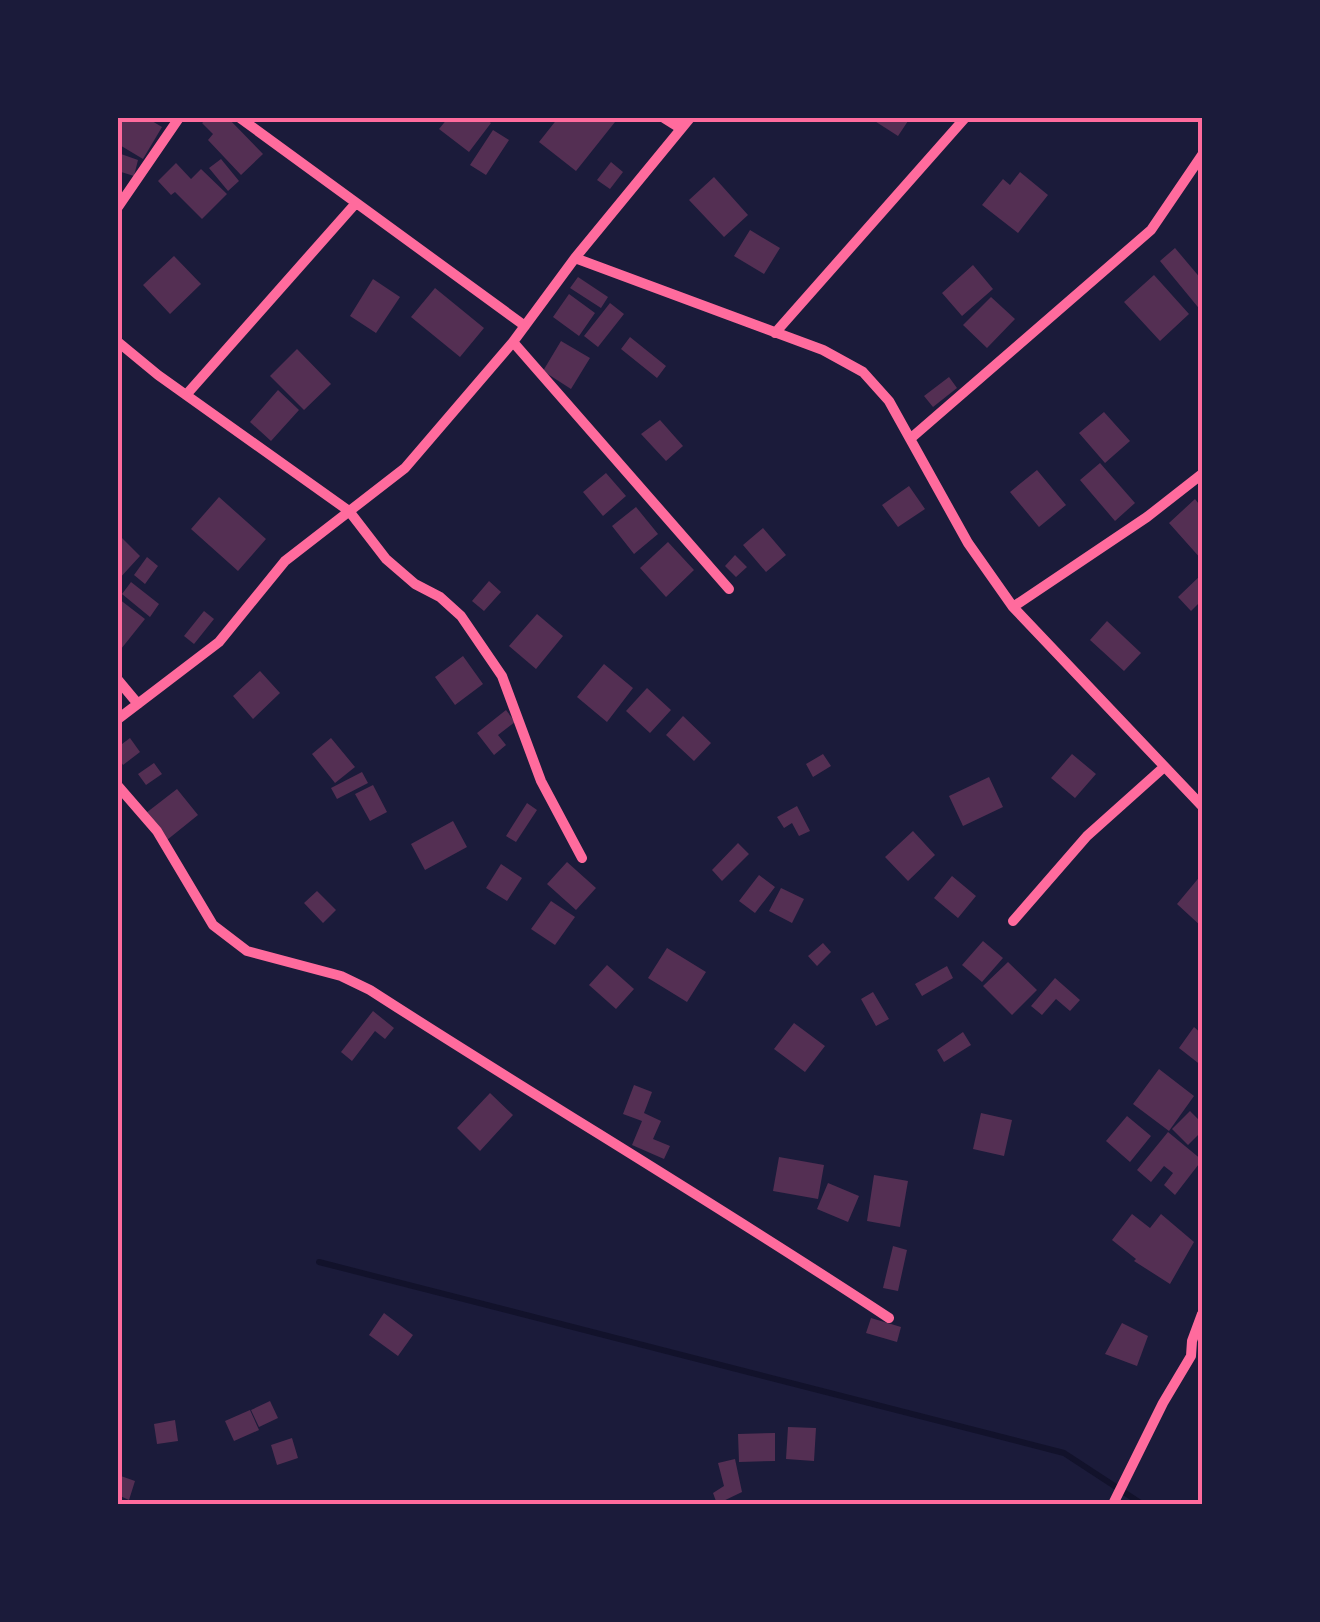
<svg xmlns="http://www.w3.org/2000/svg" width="1320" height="1622" font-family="Lato,sans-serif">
  <rect width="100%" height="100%" fill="#1b1b3a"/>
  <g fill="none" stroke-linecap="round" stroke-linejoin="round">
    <path stroke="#12122b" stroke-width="6" d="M319 1262 1064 1453 1142 1504"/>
  </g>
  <path fill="#542f53" d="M118 118H147L162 127 143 159 118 144Z
    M208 118H228L263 154 241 175 208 140 213 134 202 123Z
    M448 118H484L491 123 469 152 439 129Z
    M558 118H609L615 122 576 171 539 142Z
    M870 118H910L898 136Z
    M493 130 509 140 486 175 470 165Z
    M121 154 138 160 134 176 118 171Z
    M221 159 239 181 228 191 209 168Z
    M611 162 623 172 610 189 597 180Z
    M176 163 191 179 201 169 227 194 202 219 175 192 171 195 158 181Z
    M1020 172 1048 195 1018 233 982 205 1003 179 1010 185Z
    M714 177 748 215 724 237 689 200Z
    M750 230 780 248 764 274 734 256Z
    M1175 248 1202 280V312L1160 261Z
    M174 256 201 284 170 314 143 285Z
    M973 265 993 289 962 316 942 293Z
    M1154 275 1189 314 1160 341 1124 302Z
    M578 277 608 297 601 308 570 288Z
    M373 279 400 297 376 333 350 316Z
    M435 288 484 328 460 357 411 317Z
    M569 294 595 313 579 336 553 317Z
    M991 297 1015 319 987 348 963 325Z
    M610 303 624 314 598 347 584 336Z
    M630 337 666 366 657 378 621 349Z
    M561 341 590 358 571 389 543 371Z
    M297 349 331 384 304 410 270 376Z
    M949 377 957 388 933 407 924 396Z
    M278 390 299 410 271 441 250 422Z
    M1104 412 1130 441 1105 463 1079 433Z
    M660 420 683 446 666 461 641 434Z
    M1100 463 1135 503 1115 521 1080 480Z
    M1037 470 1066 505 1039 527 1010 492Z
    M606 473 626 496 603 516 583 492Z
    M909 486 925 509 898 527 882 505Z
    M219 497 266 539 238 571 191 529Z
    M1195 499 1202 508V560L1169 523Z
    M636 507 658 534 634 554 612 526Z
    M763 528 786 555 766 572 743 545Z
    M118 534 140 556 118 580Z
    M668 542 694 570 666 597 640 568Z
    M735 555 747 567 736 577 725 566Z
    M147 557 158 566 145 584 134 575Z
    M1202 574V600L1191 611 1178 597Z
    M489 581 501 592 484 611 472 601Z
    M131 582 159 604 150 617 122 594Z
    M119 599 145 619 121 649 118 647Z
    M204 611 214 619 194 644 184 636Z
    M537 614 563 636 536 669 509 646Z
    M1107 621 1141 653 1124 671 1090 640Z
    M463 656 483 684 455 705 435 677Z
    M604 664 633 688 607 722 577 697Z
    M260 671 280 693 253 719 233 696Z
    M647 688 671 710 650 733 626 711Z
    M506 710 515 722 498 735 506 745 494 755 477 733Z
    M683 716 711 743 694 761 666 735Z
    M130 738 140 752 123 765 118 757V747Z
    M331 738 355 767 335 783 312 754Z
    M823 754 831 766 813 777 806 764Z
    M1072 754 1096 774 1075 798 1051 778Z
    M154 763 162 774 146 785 138 774Z
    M362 772 368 783 337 799 331 788Z
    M989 777 1003 807 963 826 949 796Z
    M373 785 387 812 370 821 355 794Z
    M177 789 198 815 167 840 146 813Z
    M527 803 537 810 516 842 506 836Z
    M797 806 810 831 799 836 792 823 784 828 777 817Z
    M453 821 467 847 425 870 411 844Z
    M913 831 935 855 908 881 885 857Z
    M738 843 749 854 722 881 712 870Z
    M567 862 596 888 576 910 547 884Z
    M501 864 522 878 507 901 486 888Z
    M1202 874V927L1177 904Z
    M759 875 775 887 755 913 739 901Z
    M952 876 976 896 958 918 934 898Z
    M781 888 804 899 792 923 769 911Z
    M317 891 336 910 323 923 304 903Z
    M551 901 575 917 555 945 531 929Z
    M983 941 1003 958 982 982 962 965Z
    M823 943 831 952 817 966 808 956Z
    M667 948 706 972 687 1002 648 978Z
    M1008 962 1037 990 1012 1015 983 986Z
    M607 965 634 989 616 1009 589 985Z
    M947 966 953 978 922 996 915 984Z
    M1055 978 1080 1000 1070 1011 1056 999 1042 1015 1031 1006Z
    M873 992 889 1019 876 1026 861 999Z
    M373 1011 394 1028 385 1039 375 1031 352 1061 341 1052Z
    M794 1023 825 1046 805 1072 774 1049Z
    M1194 1027 1202 1034V1066L1179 1048Z
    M963 1032 971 1045 944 1062 937 1050Z
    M1159 1069 1194 1096 1169 1131 1133 1104Z
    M634 1085 652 1092 644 1113 661 1121 653 1139 670 1146 664 1159 632 1145 642 1121 623 1114Z
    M490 1093 513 1115 480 1151 457 1128Z
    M1190 1111 1202 1123V1131L1188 1145 1172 1129Z
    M981 1113 1012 1120 1004 1156 973 1149Z
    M1127 1116 1151 1136 1130 1162 1106 1141Z
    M1168 1132 1202 1160 1175 1195 1164 1185 1173 1173 1164 1166 1151 1182 1137 1170Z
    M779 1157 824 1165 818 1199 773 1191Z
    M874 1175 908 1181 900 1227 867 1221Z
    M828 1183 859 1196 848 1222 817 1209Z
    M1132 1214 1150 1228 1161 1214 1194 1242 1170 1284 1134 1261 1136 1259 1112 1240Z
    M893 1246 907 1250 898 1291 883 1288Z
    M384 1313 413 1335 398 1356 369 1335Z
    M871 1318 901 1327 897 1342 866 1333Z
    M1122 1323 1148 1336 1137 1366 1105 1354Z
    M270 1401 278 1418 259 1427 251 1410Z
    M250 1410 259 1430 234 1441 225 1421Z
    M175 1420 178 1441 157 1444 154 1424Z
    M788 1427 816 1428 814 1461 786 1459Z
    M775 1433V1461L739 1462 738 1434Z
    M292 1438 298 1458 277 1465 271 1445Z
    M735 1459 742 1492 717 1504 713 1493 724 1486 718 1463Z
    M118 1475 135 1481 129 1500 118 1495Z"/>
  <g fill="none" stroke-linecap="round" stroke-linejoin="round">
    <path stroke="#ff6b9d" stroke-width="10" d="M240 118 525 326
      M664 118 680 128
      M118 207 179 118
      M575 258 823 350 863 372 889 401 968 543 1013 607 1202 806
      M775 333 965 118
      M118 342 158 375 349 511 386 559 415 584 440 597 461 616 502 676 541 781 582 858
      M513 342 729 589
      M186 395 356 203
      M910 439 1151 230 1202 155
      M1013 607 1147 517 1202 474
      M118 680 138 704
      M118 719 219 642 285 561 405 468 513 342 575 258 690 118
      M118 786 157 831 213 925 247 951 341 976 370 990C542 1101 718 1205 889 1318
      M1013 921 1087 836 1163 768
      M1113 1504 1163 1403 1191 1356 1192 1341 1202 1314"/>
  </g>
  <rect width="1320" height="1622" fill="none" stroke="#1b1b3a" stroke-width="240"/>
  <rect x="120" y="120" width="1080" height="1382" fill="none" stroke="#ff6b9d" stroke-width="4"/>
</svg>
